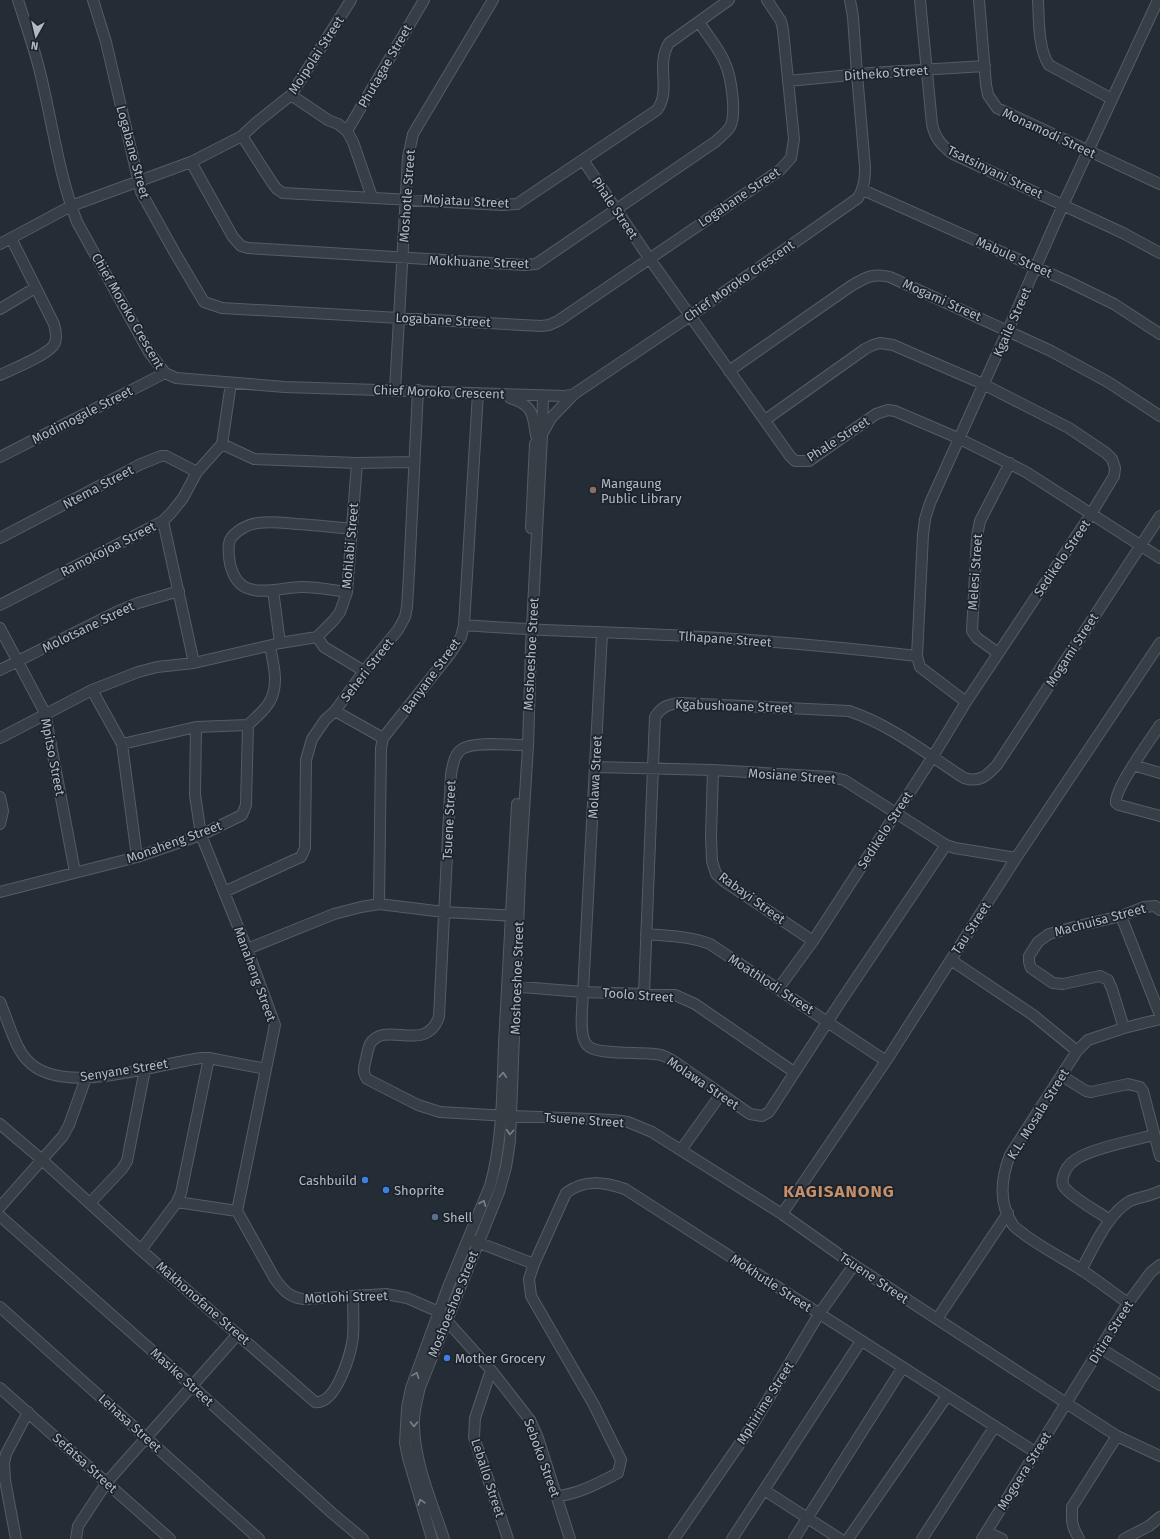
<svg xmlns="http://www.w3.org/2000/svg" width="1160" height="1539" font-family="'Fira Sans',sans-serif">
  <rect width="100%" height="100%" fill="#242c36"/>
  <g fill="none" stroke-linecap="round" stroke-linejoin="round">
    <g stroke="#555c64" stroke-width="12">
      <path id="minor" d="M18 0C25 22 33 45 39 68 52 119 58 173 77 222L149 352 165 373 176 378 285 387 565 396 574 394 690 316 858 198C864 188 865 179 865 167L857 74 853 17 850 0
        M93 0 106 42 141 192 175 253 204 302 222 308 541 326 549 325 558 321 780 170 791 158 794 139 783 30 781 21 767 0
        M920 0 932 124C935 138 941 145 953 154L1123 233 1160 253
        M979 0 986 85 988 95 997 108 1160 184
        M1038 0C1039 19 1038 49 1049 65L1112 99
        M788 81 871 73 985 66
        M291 95 328 120 338 124 347 131 353 142 372 197
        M347 131 424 0
        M242 136 273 184 277 189 283 193 502 205 517 204 657 110C672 89 655 66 669 43L729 0
        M583 160 649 258 790 456 795 461H809L876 414 888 410 895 411 958 438 1026 472 1160 558
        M191 162 233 237 241 246 248 248 508 264 524 265 536 264 715 142C720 137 726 133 730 127 737 114 731 76 725 63 719 48 707 35 699 22
        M863 190 1069 282 1114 304 1160 334
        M0 244 71 206 191 162 242 136 257 122 291 95 351 0
        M0 309 35 288
        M729 371 851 286C866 277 873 273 890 277L1051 351 1108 382 1160 416
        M0 375C13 369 45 356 53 346 58 340 56 331 54 324L11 238
        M395 390 408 157 413 134 493 0
        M510 398C533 405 533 414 536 436
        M765 420 865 349 873 345 880 343 893 345 983 384 1069 428 1106 453 1112 459 1115 468 1114 476 1091 514 966 702 932 758 813 941 778 989
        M544 431 551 418 574 394
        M222 444 254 459 357 463 414 462
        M0 457 165 373
        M163 521 194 663
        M531 528 535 444
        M0 538 141 464 161 456H166L197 472
        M273 590 280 643
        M347 592C332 590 317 587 302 587 286 587 264 594 250 589 238 586 233 576 230 564 229 557 227 547 230 540 235 531 248 524 258 523 271 521 284 523 297 524 316 525 334 527 352 529
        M0 605 163 521 171 513 183 498 197 472 222 444 231 383
        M464 625C537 631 611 632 685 636 762 640 839 647 917 656
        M0 628 45 713 75 872
        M602 633 583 992C583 1005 578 1035 587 1045 595 1056 646 1051 661 1055 672 1058 683 1068 692 1074 712 1087 731 1101 750 1114L762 1116 769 1112 841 1001 946 845
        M317 637 324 647 364 671
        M998 653 977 638 972 631 977 536 980 521 1010 463
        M0 670 116 612 138 603 179 591
        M92 690 122 744 137 857
        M966 702 920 667 917 656 923 535 925 519 930 503 1008 330 1063 205 1158 0
        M335 711 383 738
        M1160 725C1151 739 1114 789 1116 803L1119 805 1160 816
        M196 727 195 795 201 835 247 949 275 1025 237 1211
        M0 738 92 690 138 672 157 667 194 663 280 643 317 637 334 620 340 612 347 592 357 463
        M122 744 196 727 248 725
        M521 745C507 745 475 741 462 749 454 754 453 765 451 774L439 1017C425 1055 385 1019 370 1044 368 1048 367 1054 366 1059 364 1067 362 1072 367 1079L418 1105 440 1112 491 1115 614 1120 628 1122 652 1132 782 1214 854 1265 1066 1403 1117 1436 1160 1456
        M1133 765 1160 773
        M596 767 713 770 831 777 844 780 946 845 955 848 1016 858
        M713 770 711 836 712 861 716 874 725 882 813 941
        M0 797 3 811 0 824
        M0 892 137 857 201 835 242 815 246 805 248 725C256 717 267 709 271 699 279 682 273 663 270 646
        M224 892 294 860 301 857 305 848 306 760 312 739 325 720 335 711 364 671 398 630 405 617 407 607 409 574 418 390
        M379 904 381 748 383 738 450 654 461 637 464 625 478 393
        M1121 916 1160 1015
        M646 934C667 936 690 936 710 944L886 1061
        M247 949 334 914 361 907 379 904 444 912 517 916
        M951 960 1033 1015 1077 1051
        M509 986 583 992 675 995 695 1004 794 1072
        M644 993 655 717C662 706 669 704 681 703L849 711C891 725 927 754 964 778 979 783 987 776 997 765L1160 516
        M0 1002C7 1018 15 1048 27 1060 61 1098 156 1064 201 1058H209L266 1069
        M1124 1028 1112 989 1108 980 1100 976 1063 984 1053 983 1031 968 1029 962V956L1038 942 1049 934 1074 927 1121 916 1144 907 1155 906 1160 910
        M1062 1076 1086 1091 1091 1092 1128 1084 1140 1087 1143 1091 1160 1156
        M0 1124 41 1159 141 1250 315 1402C336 1405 351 1354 353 1337 354 1324 353 1310 353 1297
        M681 1150 721 1094
        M177 1202 237 1211
        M90 1203 122 1169 127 1161 145 1069
        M0 1207 63 1136 69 1125 86 1078
        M237 1211 275 1279C283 1290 290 1298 304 1299L386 1294 407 1298 439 1312 491 1370 530 1420 538 1438 570 1539
        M782 1214 886 1061 1016 858 1160 643
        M0 1216 192 1386 332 1513 363 1539
        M1110 1220C1097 1211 1074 1199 1065 1188 1062 1185 1062 1181 1063 1177 1065 1170 1069 1164 1075 1160 1089 1149 1135 1140 1154 1135
        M472 1240 534 1264
        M141 1250 177 1202 181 1193 209 1058
        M1081 1270C1093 1249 1108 1213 1130 1201 1139 1197 1151 1196 1160 1191
        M1128 1303C1112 1292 1097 1280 1080 1269 1062 1258 1043 1248 1025 1235 1022 1232 1016 1229 1013 1225 998 1203 1001 1178 1010 1155L1077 1051 1088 1040 1124 1028 1160 1019
        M0 1307 259 1539
        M937 1319 1008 1213
        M1100 1348 1160 1385
        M491 1370 475 1418 474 1437 508 1539
        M0 1388 170 1539
        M764 1490 840 1539
        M557 1496C579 1494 598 1483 618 1473L621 1460 594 1405 531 1296 529 1279 534 1264 566 1193C584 1179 604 1182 625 1189L1035 1452
        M987 1532 1002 1539
        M16 1539 5 1480 4 1463 6 1454 28 1412
        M76 1539 78 1526 107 1482 238 1334
        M432 1539 408 1458 405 1443 407 1408 411 1388 448 1287 490 1186C503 1140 502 1091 504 1044 509 964 512 884 517 804
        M444 1539C432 1502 415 1465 414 1426 413 1413 417 1400 420 1387L499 1192 506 1167 510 1141 520 876 528 746 531 646 542 436 543 396
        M674 1539 754 1423 819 1314 854 1265
        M732 1539 861 1341
        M794 1539 903 1367
        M848 1539 947 1396
        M922 1539 995 1426
        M982 1539 1128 1303 1151 1272 1160 1265
        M1079 1539 1074 1529 1072 1521V1507L1117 1436
        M1124 1539 1149 1526 1160 1517"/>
    </g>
    <use href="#minor" stroke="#373e46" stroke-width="10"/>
  </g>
  <defs><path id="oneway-chevron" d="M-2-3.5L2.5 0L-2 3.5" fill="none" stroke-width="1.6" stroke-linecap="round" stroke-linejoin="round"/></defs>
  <g stroke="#7b828b">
    <use href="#oneway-chevron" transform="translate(503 1075) rotate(-87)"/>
    <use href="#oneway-chevron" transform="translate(510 1132) rotate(94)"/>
    <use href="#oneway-chevron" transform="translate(483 1203) rotate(-68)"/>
    <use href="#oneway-chevron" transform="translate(416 1375) rotate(-69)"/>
    <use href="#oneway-chevron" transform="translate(414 1424) rotate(91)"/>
    <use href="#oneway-chevron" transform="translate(421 1502) rotate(-108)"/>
  </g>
  <circle fill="#8d6e63" stroke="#1c232b" stroke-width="1.5" cx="593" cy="490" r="4"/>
  <g fill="#3f7fe0" stroke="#1c232b" stroke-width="1.5">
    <circle cx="365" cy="1180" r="4"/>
    <circle cx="386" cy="1190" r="4"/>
    <circle cx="447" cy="1358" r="4"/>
  </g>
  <circle fill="#5c6f8a" stroke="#1c232b" stroke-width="1.5" cx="435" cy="1217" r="4"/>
  <g text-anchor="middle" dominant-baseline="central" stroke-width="3.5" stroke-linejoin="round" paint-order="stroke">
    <g font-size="13" fill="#b2b9c3" stroke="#1c232b">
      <text transform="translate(316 55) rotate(-57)">Moipolai Street</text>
      <text transform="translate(385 66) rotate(-60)">Phutagae Street</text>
      <text transform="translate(886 73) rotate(-4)">Ditheko Street</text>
      <text transform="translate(1049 133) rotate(25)">Monamodi Street</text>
      <text transform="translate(133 152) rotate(75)">Logabane Street</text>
      <text transform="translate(995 172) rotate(26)">Tsatsinyani Street</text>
      <text transform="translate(407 196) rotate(-86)">Moshotle Street</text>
      <text transform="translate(739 197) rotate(-34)">Logabane Street</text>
      <text transform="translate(466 201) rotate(3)">Mojatau Street</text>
      <text transform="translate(615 208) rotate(56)">Phale Street</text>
      <text transform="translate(1014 257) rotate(24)">Mabule Street</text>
      <text transform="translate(479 262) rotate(2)">Mokhuane Street</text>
      <text transform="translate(739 281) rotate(-35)">Chief Moroko Crescent</text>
      <text transform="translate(942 300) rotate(24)">Mogami Street</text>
      <text transform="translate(128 311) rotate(60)">Chief Moroko Crescent</text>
      <text transform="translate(443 320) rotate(3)">Logabane Street</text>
      <text transform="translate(1012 322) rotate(-66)">Kgaile Street</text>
      <text transform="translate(439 392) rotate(2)">Chief Moroko Crescent</text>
      <text transform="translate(82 415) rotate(-27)">Modimogale Street</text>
      <text transform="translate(838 439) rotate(-33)">Phale Street</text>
      <text transform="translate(98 487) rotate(-28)">Ntema Street</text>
      <text transform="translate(350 546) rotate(-85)">Mohlabi Street</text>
      <text transform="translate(108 549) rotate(-27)">Ramokojoa Street</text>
      <text transform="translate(1062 558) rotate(-56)">Sedikelo Street</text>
      <text transform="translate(975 572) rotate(-86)">Melesi Street</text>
      <text transform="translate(88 627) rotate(-26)">Molotsane Street</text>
      <text transform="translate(725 639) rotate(4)">Tlhapane Street</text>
      <text transform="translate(1072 650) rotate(-57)">Mogami Street</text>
      <text transform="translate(531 654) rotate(-87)">Moshoeshoe Street</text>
      <text transform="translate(367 670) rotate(-52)">Seheri Street</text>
      <text transform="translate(431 676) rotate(-54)">Banyane Street</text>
      <text transform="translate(734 706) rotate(2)">Kgabushoane Street</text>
      <text transform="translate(53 757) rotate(79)">Mpitso Street</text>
      <text transform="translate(792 776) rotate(4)">Mosiane Street</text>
      <text transform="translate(595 777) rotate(-87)">Molawa Street</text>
      <text transform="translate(449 820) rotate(-87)">Tsuene Street</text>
      <text transform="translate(885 830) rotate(-57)">Sedikelo Street</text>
      <text transform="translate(174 842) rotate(-20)">Monaheng Street</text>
      <text transform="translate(752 898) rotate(36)">Rabayi Street</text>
      <text transform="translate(1100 920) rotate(-15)">Machuisa Street</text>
      <text transform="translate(971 928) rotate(-57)">Tau Street</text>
      <text transform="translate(255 974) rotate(70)">Manaheng Street</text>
      <text transform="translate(517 978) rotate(-88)">Moshoeshoe Street</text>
      <text transform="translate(771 984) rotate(33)">Moathlodi Street</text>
      <text transform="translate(638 995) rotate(4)">Toolo Street</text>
      <text transform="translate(124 1070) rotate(-9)">Senyane Street</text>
      <text transform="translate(703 1083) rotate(34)">Molawa Street</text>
      <text transform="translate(1038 1114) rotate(-58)">K.L. Mosala Street</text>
      <text transform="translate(584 1120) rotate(4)">Tsuene Street</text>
      <text transform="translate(874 1278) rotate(34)">Tsuene Street</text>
      <text transform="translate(771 1283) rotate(33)">Mokhutle Street</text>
      <text transform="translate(346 1297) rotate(-2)">Motlohi Street</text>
      <text transform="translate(203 1303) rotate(41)">Makhonofane Street</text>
      <text transform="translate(453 1304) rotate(-68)">Moshoeshoe Street</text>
      <text transform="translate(1111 1332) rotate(-58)">Ditira Street</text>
      <text transform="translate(182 1377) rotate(42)">Masike Street</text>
      <text transform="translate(765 1403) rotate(-58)">Mphirime Street</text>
      <text transform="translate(130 1423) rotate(42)">Lehasa Street</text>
      <text transform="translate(542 1458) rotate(70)">Seboko Street</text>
      <text transform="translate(85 1463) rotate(42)">Sefatsa Street</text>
      <text transform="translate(1024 1471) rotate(-58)">Mogoera Street</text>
      <text transform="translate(488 1478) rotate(72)">Leballo Street</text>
    </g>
    <g font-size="13" fill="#b2b9c3" stroke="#1c232b" text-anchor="start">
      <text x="601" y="483">Mangaung<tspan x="601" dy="15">Public Library</tspan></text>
      <text x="357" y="1180" text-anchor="end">Cashbuild</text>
      <text x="394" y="1190">Shoprite</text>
      <text x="443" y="1217">Shell</text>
      <text x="455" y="1358">Mother Grocery</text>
    </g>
    <g font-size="17" font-weight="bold" letter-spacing="1" fill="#c58f6a" stroke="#1c232b">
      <text x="839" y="1191">KAGISANONG</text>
    </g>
  </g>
  <g transform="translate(36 36) rotate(188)" stroke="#1c232b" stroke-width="3" paint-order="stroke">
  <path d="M0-3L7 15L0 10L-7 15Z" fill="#b2b9c3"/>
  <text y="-6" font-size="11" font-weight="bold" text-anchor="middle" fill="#b2b9c3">N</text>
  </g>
</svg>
